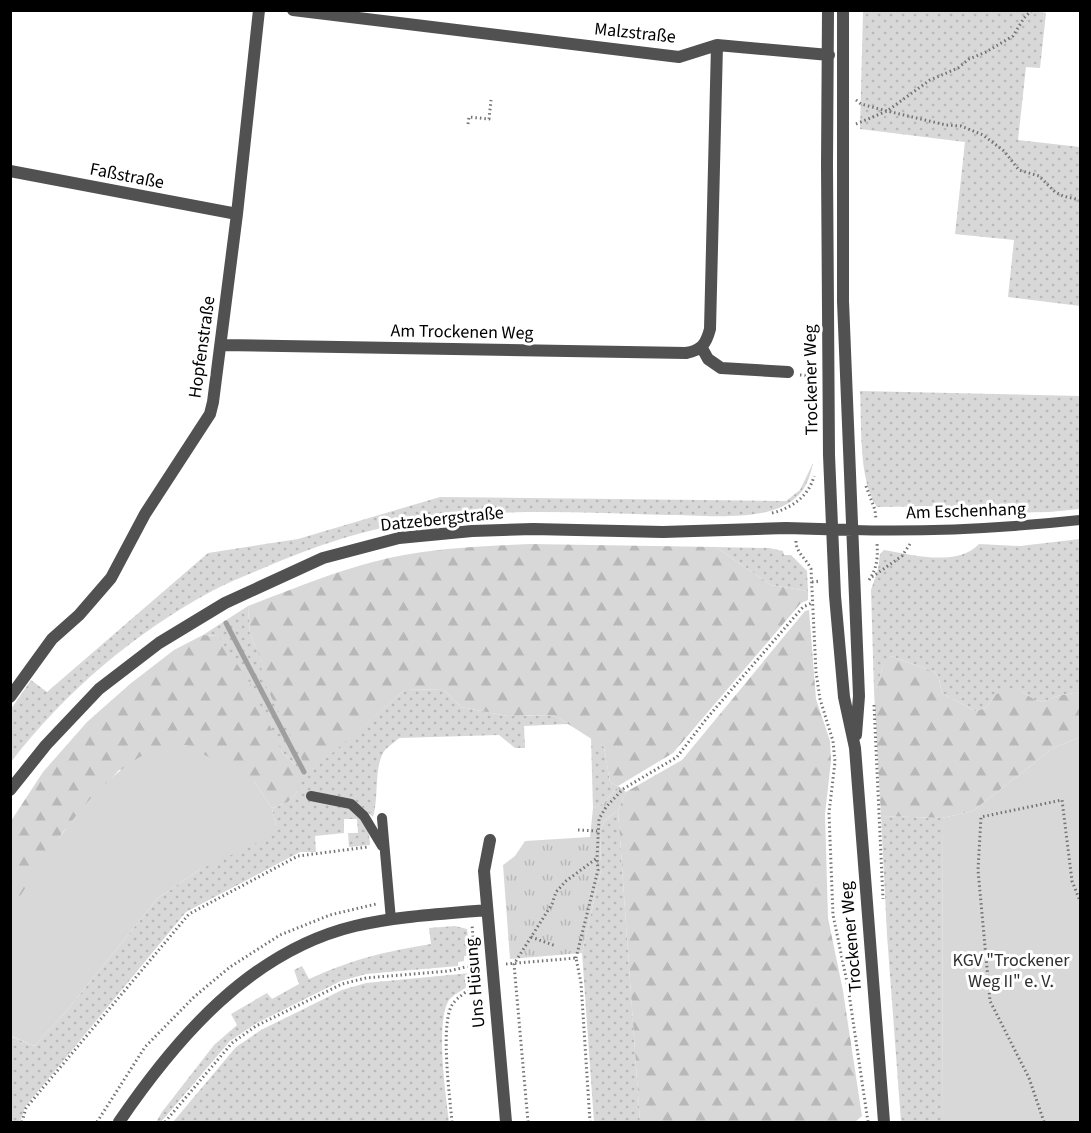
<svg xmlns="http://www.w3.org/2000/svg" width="1091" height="1133" font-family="'Source Sans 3',sans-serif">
  <defs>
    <pattern id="grass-dots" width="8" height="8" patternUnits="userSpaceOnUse" patternTransform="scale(1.5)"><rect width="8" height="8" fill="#d8d8d8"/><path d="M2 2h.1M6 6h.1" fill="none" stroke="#b8b8b8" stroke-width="1.8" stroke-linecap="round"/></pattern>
    <pattern id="forest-firs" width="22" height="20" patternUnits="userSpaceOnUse" patternTransform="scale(1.5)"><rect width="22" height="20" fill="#d8d8d8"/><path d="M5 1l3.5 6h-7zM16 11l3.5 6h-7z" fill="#b8b8b8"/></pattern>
    <pattern id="park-tufts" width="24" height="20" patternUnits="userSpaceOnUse" patternTransform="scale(1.5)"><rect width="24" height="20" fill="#d8d8d8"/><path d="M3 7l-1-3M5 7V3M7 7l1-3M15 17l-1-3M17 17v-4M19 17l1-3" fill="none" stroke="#b8b8b8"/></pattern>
  </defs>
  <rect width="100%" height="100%" fill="#fff"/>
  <path fill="url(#grass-dots)" d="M1033 10 1046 13 1040 68 1026 67 1018 140 1080 147V306L1008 297 1014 240 955 234 965 142 860 129 863 11Z
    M860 391 1080 396V509L1049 512 979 513 944 506 877 507C858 480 862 424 860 391Z
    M813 463C809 483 802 497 783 506 754 521 699 515 666 515 602 513 538 510 475 514 404 518 337 537 273 564 253 573 232 580 214 590 135 632 65 692 11 762V709L31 680 47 692 208 553 298 539 440 497 786 501 800 490Z
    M1080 539V692L1057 696 1043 702 1035 700 1021 691 996 694 986 708 975 711 942 693 939 679 935 672 891 656C876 668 885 679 874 691L871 590 878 569 880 554 884 550C912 555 958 567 979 544L1020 546Z
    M716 547 769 548 783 551 784 555H791L807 571 808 591 771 585Z
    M248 606 250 634 262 662V676L313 769 406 689 444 690 461 707 507 716 554 715 568 724 524 726 525 748H515L499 735 399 738C394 743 385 748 382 755 374 774 379 796 373 817L363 808 349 801 351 809C364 816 370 831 370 845L349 847 348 833H358L357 819H344V833L315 836 316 852H300L186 912 25 1107 20 1122H11L10 1036 34 1046 64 1014 158 898 199 870 276 826 272 808 288 802 298 791 295 765 282 752 218 636 203 635Z
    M591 738 604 747 610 782 618 786 604 803 593 808Z
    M618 810 640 1122H594L582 953 601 870 600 833 604 821Z
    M881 816 942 818 943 1122H901L887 935Z
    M455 926 467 929 470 955 464 956V961L458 962V966L366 974 341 981 255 1024 230 1041 161 1122H156L162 1112 214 1045 237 1025 231 1014 267 993 272 999 299 984 294 970 302 966 309 979C353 959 383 952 431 944L429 928Z
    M471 973 472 984C466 988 454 994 449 1000 435 1022 446 1096 449 1122H173L236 1047 261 1030 342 990 366 983Z"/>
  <path fill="url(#forest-firs)" d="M530 544 716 547 771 585 808 591V600L801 603 673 753 618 786 610 782 604 747 554 715 507 716 461 707 444 690 406 689 314 769 305 765 261 676 262 662 250 634 248 606C301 586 354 563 410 554 450 547 490 546 530 544Z
    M809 610 816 699 830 741 831 761 825 814 828 918 843 991 862 1116 855 1122H640L618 810 626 792 682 760 805 611Z
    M203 635 218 636 250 683 282 752 295 765 300 777 298 791 288 802 272 808 255 783 119 770 63 832 11 912V821L43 772 87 722 130 684 174 650Z
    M891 656 935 672 939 679 942 693 975 711 986 708 996 694 1010 690 1021 691 1035 700 1043 702 1057 696 1080 692V737L1053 748 973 811 942 818 881 816 874 691C884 680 878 663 891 656Z"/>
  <path fill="url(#park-tufts)" d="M618 786 626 792 618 810 604 821 600 833 601 870 582 953 510 959 503 865 515 856 525 841 590 837 593 808 604 803Z"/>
  <path fill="#d8d8d8" d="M1080 737V1122H943L942 818 973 811 1053 748Z
    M187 745 255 783 272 808 276 826 274 835 199 870 158 898 64 1014 34 1046 11 1036 10 912 13 907C50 851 95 773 160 747 167 744 179 745 187 745Z"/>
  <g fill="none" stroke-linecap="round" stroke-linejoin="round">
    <path stroke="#9f9f9f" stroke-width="5" d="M226 623 304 772"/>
    <path stroke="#737373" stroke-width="3" stroke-dasharray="1.5 3" stroke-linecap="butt" d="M856 100 861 104 887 111 946 125 961 126 983 135 1004 151 1019 170 1039 176 1055 192 1063 196 1080 200
      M468 124 469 117 489 119 491 100
      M856 124 887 111 930 80 958 68 969 59 986 52 1013 36 1024 18 1032 10
      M800 375 814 376
      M866 486 875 510 876 519
      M772 513C792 508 809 496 814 476
      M796 541C796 553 806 558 811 569L816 672 820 699 833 741 835 762 829 813 833 915 848 987 868 1122
      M872 577 902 556 910 544
      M869 580C877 568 878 558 877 544
      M812 582 820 581
      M874 705 883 899
      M578 830 597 831
      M531 937 556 946
      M576 958 598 870 597 858
      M506 964 576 958 581 983 590 1122
      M22 1122 26 1108 189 914 298 856 368 847
      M97 1122 145 1047 194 997 230 967 280 935 330 915 376 904
      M165 1122 232 1043 256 1026 342 984 366 978 449 971 478 964
      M452 1122C450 1098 440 1025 452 1005 457 997 469 990 477 984L472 925
      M528 1122 514 964 552 904 556 892 566 881 597 858 599 819 606 807 623 789 677 757 707 718 803 607 812 603
      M1044 1122 1029 1078 990 1001 978 870 981 817 1062 800 1072 881 1080 901"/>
    <path stroke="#515151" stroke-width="10" d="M853 530C928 532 1005 528 1080 520
      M311 796 351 804 364 816 382 846
      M382 818 391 920"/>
    <path stroke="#515151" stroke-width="12" d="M293 10 679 57 717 45 829 55
      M828 10 827 165 829 455 835 596 844 697 855 748 884 1122
      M843 10V301L859 696 856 735
      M10 171 237 214
      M221 345 686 353C702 350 706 344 710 329L717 45
      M702 348 708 359 721 368 788 372
      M10 697 52 639 79 615 111 578 145 514 210 414 213 402 237 214 259 10
      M10 790 46 745 99 689 159 643 225 603 323 558 399 538 472 531 533 529 663 532 786 528 853 530
      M490 840 484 871 506 1122
      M119 1122C177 1037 251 951 355 926 398 916 443 914 487 910"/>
  </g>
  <g text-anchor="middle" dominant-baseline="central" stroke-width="6" stroke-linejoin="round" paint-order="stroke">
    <g font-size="18" fill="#000" stroke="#fff">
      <text transform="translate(635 33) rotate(6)">Malzstraße</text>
      <text transform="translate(127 176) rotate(11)">Faßstraße</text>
      <text transform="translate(462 332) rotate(1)">Am Trockenen Weg</text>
      <text transform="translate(202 347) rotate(-82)">Hopfenstraße</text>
      <text transform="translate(811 380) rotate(-91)">Trockener Weg</text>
      <text transform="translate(966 511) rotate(-2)">Am Eschenhang</text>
      <text transform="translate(442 519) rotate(-6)">Datzebergstraße</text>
      <text transform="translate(851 937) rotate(-95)">Trockener Weg</text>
      <text transform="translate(475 983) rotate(-95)">Uns Hüsung</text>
    </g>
    <g font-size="18" fill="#2f2f2f" stroke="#fff">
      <text x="1011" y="960">KGV "Trockener<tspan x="1011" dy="21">Weg II" e. V.</tspan></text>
    </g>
  </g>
  <rect width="1091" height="1133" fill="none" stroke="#000000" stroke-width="24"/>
</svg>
